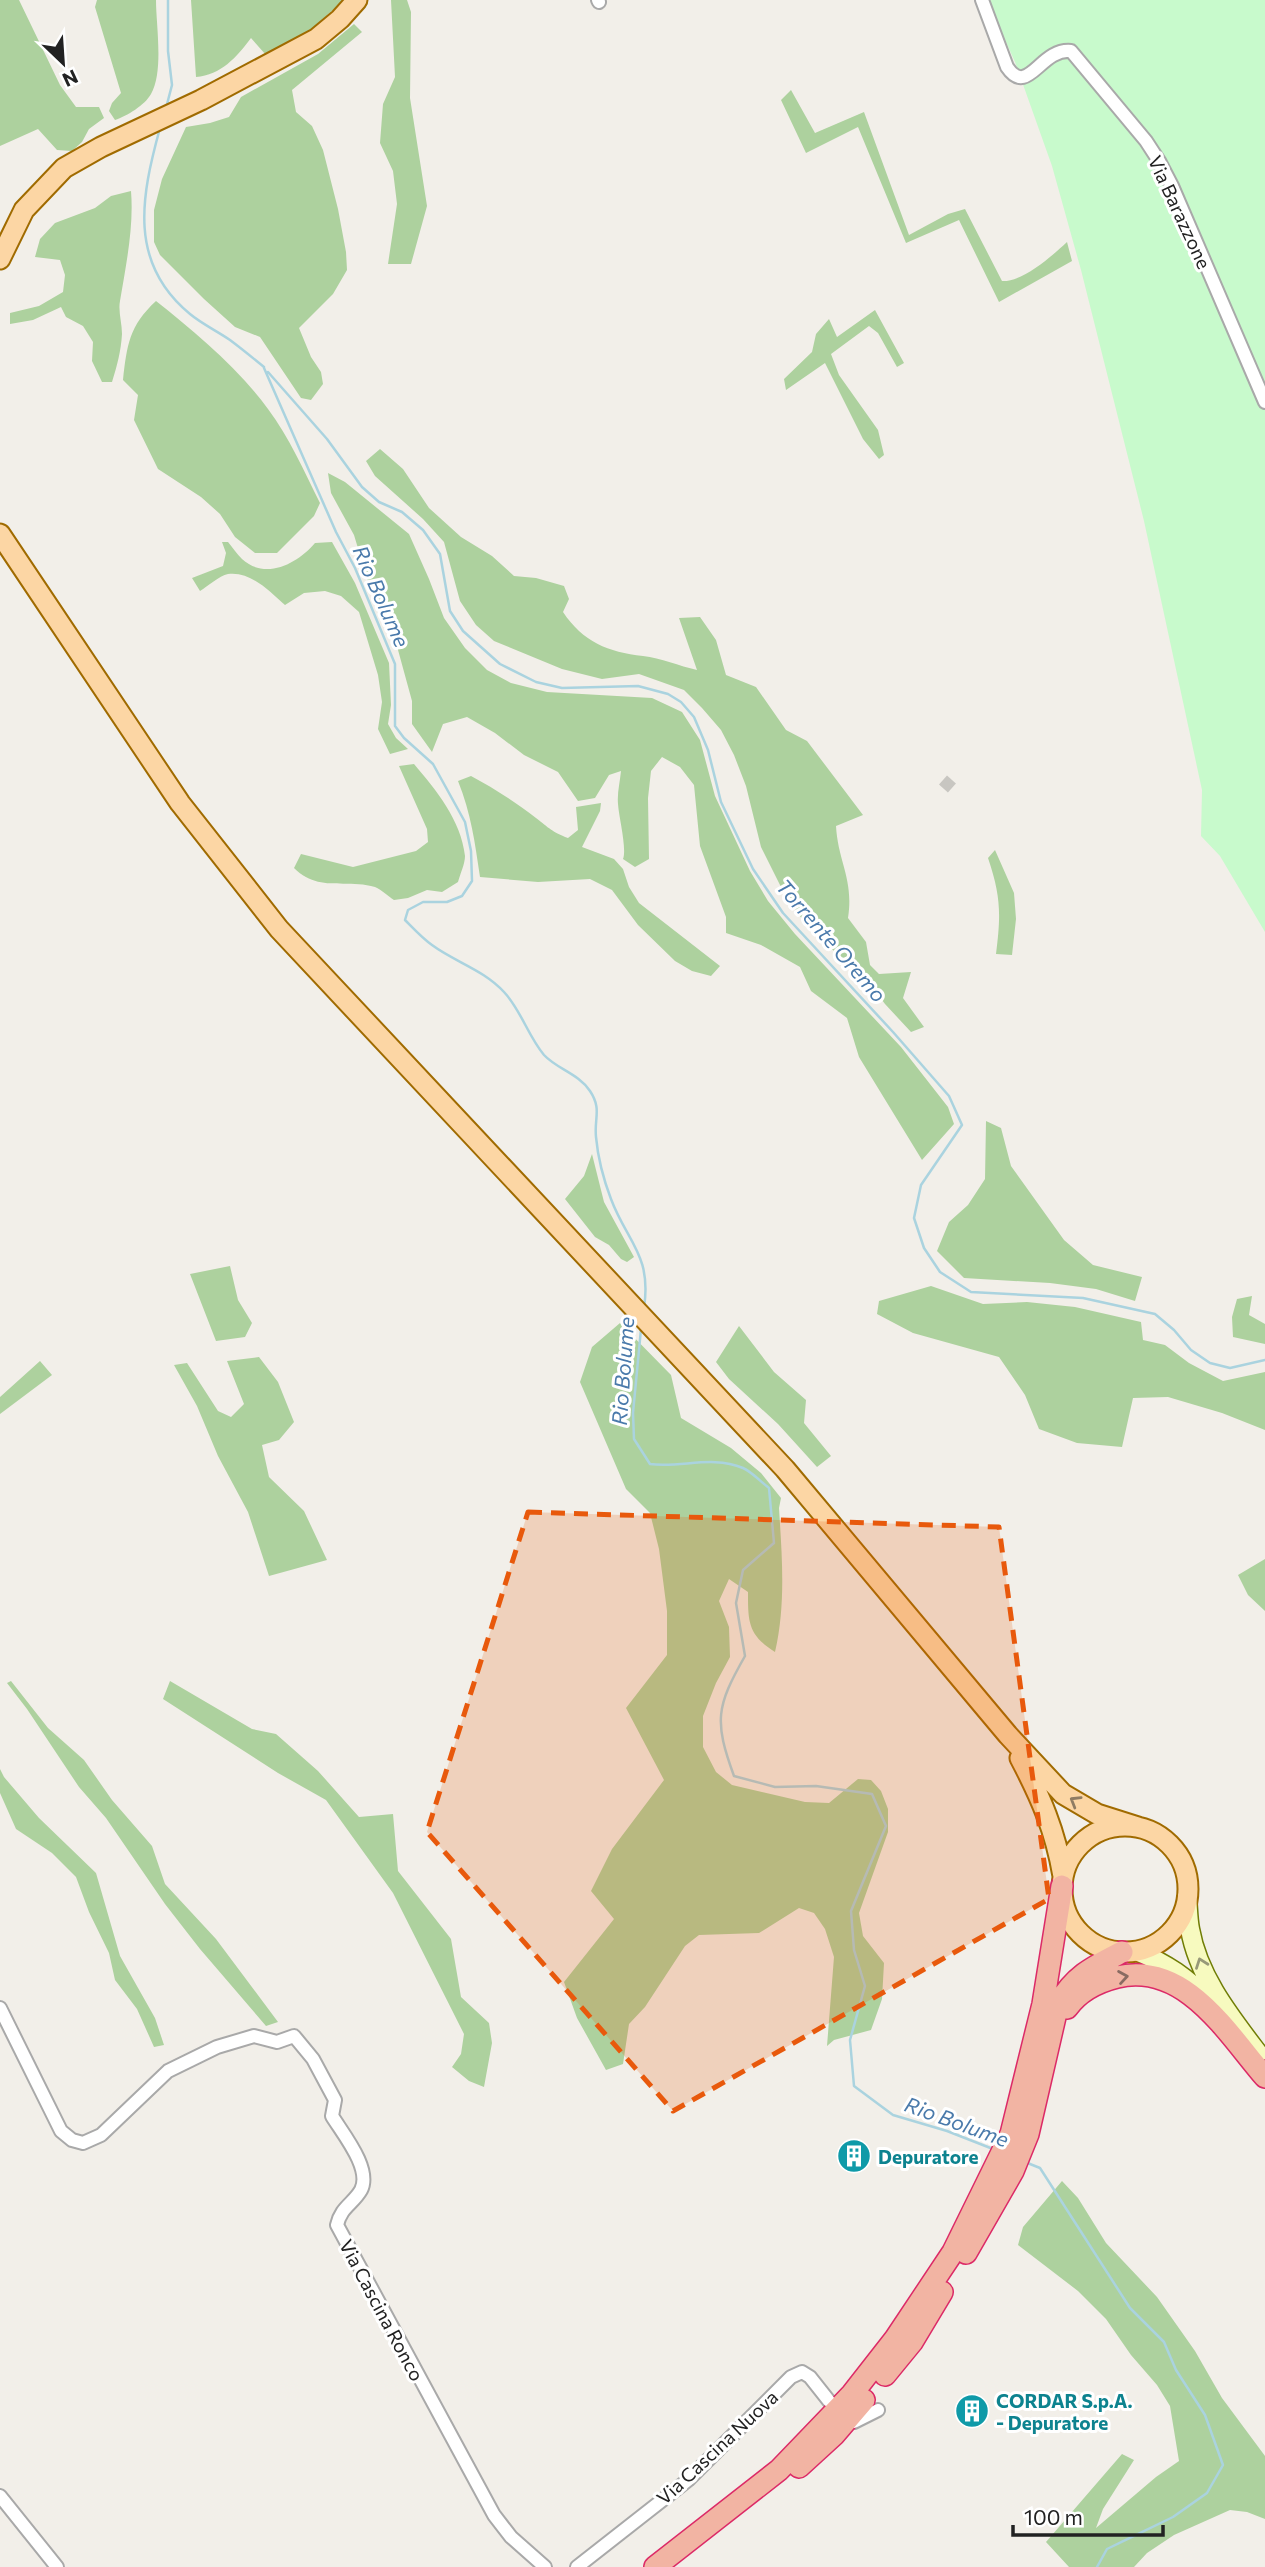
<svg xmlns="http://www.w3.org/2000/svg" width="1265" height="2567" font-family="Commissioner,sans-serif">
  <rect width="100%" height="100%" fill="#f2efe9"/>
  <path fill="#add19e" d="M0 0H19L60 85 76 107H99L104 118 89 129 82 142 72 151 57 150 38 129 0 146Z
    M97 0H156C156 25 164 71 151 94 145 105 127 116 115 120L109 111 112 103 121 93 95 7Z
    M191 0H344L298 41 266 55 251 38C237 57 221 75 196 77Z
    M391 0H407L411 12 410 98 427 206 411 264H388L397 204 393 171 380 143 383 104 395 77Z
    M354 24 362 32 292 90 296 112 312 126 323 150 338 209 346 252 347 270 333 294 299 328 311 357 321 372 323 384 311 400 301 398 260 337 235 327 204 299 160 255 154 242V210L162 179 186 127 210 123 229 117 241 97 318 54Z
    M791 90 815 133 864 112 909 235 948 214 965 209 1002 281C1023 282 1052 256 1067 242L1072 261 999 302 959 220 906 243 858 127 806 153 781 100Z
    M131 191C134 227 126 265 120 301 118 311 122 323 122 334 121 351 117 366 112 382H102L92 361 93 342 83 326 66 317 61 307 33 320 10 324V313L39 306 63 292 65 275 60 260 35 257 40 239 55 223 95 208 111 196Z
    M156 301C194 331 239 369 268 409 289 437 304 471 320 503L314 516 277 553H255L235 537 220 514 201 497 158 469 134 420 138 395 123 380C127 345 129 326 156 301Z
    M875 310 904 363 897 367 878 333 869 326 831 354 839 375 878 430 884 455 879 459 863 439 825 363 786 390 784 379 812 352 816 334 829 319 837 337Z
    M380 449 403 469 429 508 461 537 492 556 514 576 536 578 564 586 569 599 563 612C583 642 608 652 643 656 661 658 679 666 697 670L679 618 700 617 716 640 726 675 756 687 786 730 807 741 863 815 836 826C838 862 854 879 848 918L866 942 870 965 879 974 911 972 903 998 924 1027 911 1032 885 1004 861 972 829 947 804 922 782 889 761 847 746 786 734 755 721 730 702 708 684 690 639 674 602 679 562 669 494 641 476 625 460 601 444 542 423 519 375 476 366 461Z
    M328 473 345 482 409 534 429 579 444 618 465 648 487 670 511 683 547 692 652 698 682 712 700 740 715 796 750 871 768 901 795 934 901 1047 948 1107 954 1124 922 1160 859 1057 847 1018 811 991 800 967 761 945 726 933V917L700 846 694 785 680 767 662 757 651 771 648 798 649 859 635 867 623 859C627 849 619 818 618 804 617 793 620 782 621 771L609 775 595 798 578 801 558 772 524 755 495 733 467 717 443 724 432 752 412 724V701L392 628 370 588 354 535 331 493Z
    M222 542H228C232 547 237 554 242 559 266 581 298 563 315 543L332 542 355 583 389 663 391 705 388 724 396 738 408 749 390 754 378 729 382 702 378 675 359 612 341 596 325 591 304 593 285 605C270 592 251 571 228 574 219 576 208 586 200 591L192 578 223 566 226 553Z
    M414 764C436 790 461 820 465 856 465 864 460 874 458 882L442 892 427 890 408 898 394 900C388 896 382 890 375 887 346 878 319 893 294 868L301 854 353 867 416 851 428 842 427 829 399 766Z
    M471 776C492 787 517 803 536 818 549 828 552 832 568 838L578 830 576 807 601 803 600 811 582 847 614 859 623 869 629 887 639 903 720 966 711 976 692 971 675 961 638 925 612 890 590 879 538 882 480 877C475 843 471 813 458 781Z
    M995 850 1014 893 1016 919 1012 955 996 954C1001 915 1001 896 988 858Z
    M986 1121 1001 1128 1011 1166 1064 1240 1093 1265 1142 1277 1135 1301 1096 1289 1050 1283 964 1278 937 1251 949 1222 968 1205 985 1179Z
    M592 1154 604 1202 634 1257 627 1262 621 1259 609 1245 595 1237 565 1199 584 1176Z
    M230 1266 238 1300 252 1323 245 1337 216 1341 190 1274Z
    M931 1286 983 1304 1027 1302 1075 1307 1141 1322 1143 1340 1165 1345 1189 1363 1223 1381 1265 1372V1430L1222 1413 1168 1397 1133 1398 1122 1447 1077 1443 1039 1429 1025 1395 999 1357 913 1333 877 1314 879 1301Z
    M1252 1296 1249 1315 1265 1324V1344L1233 1337 1232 1317 1237 1299Z
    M620 1323 671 1375 681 1418 731 1448 761 1473 781 1498 779 1508C782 1557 786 1604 775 1652 748 1635 748 1622 748 1592L729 1579 719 1601 729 1627 730 1657 716 1683 703 1716V1747L716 1772 732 1785 805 1802 829 1803 858 1779 871 1780 881 1791 888 1809V1832L859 1913 863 1936 884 1963 882 1999 871 2030 834 2040 827 2046 834 1957 825 1929 814 1913 799 1908 759 1933 699 1935 685 1946 645 2007 629 2024 623 2064 606 2070 577 2018 564 1982 614 1919 591 1891 612 1849 664 1780 626 1708 667 1655V1611L659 1549 650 1513 626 1489 580 1382 592 1347Z
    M739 1326 774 1372 806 1400 804 1423 831 1456 817 1467 778 1424 729 1379 716 1362Z
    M259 1357 278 1382 294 1422 279 1440 262 1445 269 1477 304 1511 327 1560 269 1576 248 1512 218 1456 197 1406 174 1365 187 1363 218 1411 231 1417 244 1404 227 1361Z
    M40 1361 52 1375 0 1414V1397Z
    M1265 1559V1611L1248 1595 1238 1575Z
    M11 1681 48 1728 84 1760 112 1800 152 1846 165 1884 216 1939 278 2022 266 2026 200 1949 165 1904 106 1818 79 1787 27 1709 7 1683Z
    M170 1681 252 1729 276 1734 318 1771 359 1817 393 1814 398 1871 451 1939 461 1997 489 2023 492 2043 484 2087 469 2081 452 2067 461 2054 464 2034 393 1893 326 1800 278 1773 163 1699Z
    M0 1769 4 1777 39 1818 96 1873 120 1956 155 2018 164 2045 154 2047 137 2009 115 1980 109 1953 89 1912 76 1877 52 1853 16 1829 0 1793Z
    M1062 2181 1078 2198 1106 2243 1157 2297 1195 2351 1222 2398 1265 2456V2519L1247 2512 1230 2510 1174 2535 1147 2553 1134 2567H1069L1046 2542 1122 2454 1134 2460 1103 2509 1096 2528 1156 2477 1179 2461 1170 2406 1157 2385 1131 2355 1106 2319 1078 2291 1018 2245 1023 2227Z"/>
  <path fill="#c8facc" d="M987 0H1265V932L1220 856 1201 836 1202 790 1144 521 1081 270 1052 166 1015 62Z"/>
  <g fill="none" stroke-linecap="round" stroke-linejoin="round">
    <path stroke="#aad3df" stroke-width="2.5" d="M166 108 172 85 168 51V0
      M160 128C141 197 128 263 190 314 202 324 217 331 230 340 242 349 253 358 264 367
      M264 368 336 532 355 568 395 664V726L404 738 433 764 465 822 471 851 472 881 462 896 447 902H423L408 910 405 920C413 928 422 938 432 945 455 962 484 970 504 992 521 1010 528 1036 544 1055 557 1069 579 1074 590 1091 602 1109 594 1118 596 1137 598 1159 603 1178 611 1199 627 1242 652 1255 644 1308
      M268 372 327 439 362 487 379 502 402 512 423 530 440 554 450 611 463 631 500 664 536 682 562 688 638 686 668 694 681 702 694 717 708 750 721 802 753 869 783 913 893 1032 949 1096 962 1125 921 1185 914 1218 924 1248 940 1272 971 1292 1083 1298 1155 1314 1174 1330 1191 1350 1210 1363 1230 1368 1265 1360
      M641 1329 633 1413 634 1439 650 1464C682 1468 712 1455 743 1468 752 1472 761 1482 769 1488L774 1543 743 1570 736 1603 745 1656C716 1707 714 1721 734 1776L775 1787 816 1786 872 1794 886 1826 851 1911 854 1950 865 1986 850 2040 854 2086 893 2115 947 2131 993 2149
      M1025 2162 1040 2168 1130 2308 1164 2342 1176 2370 1205 2415 1223 2465 1207 2493 1173 2517 1107 2549 1097 2567"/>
    <path stroke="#c8c6c1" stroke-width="12" stroke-dasharray="12 6" stroke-linecap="butt" d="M943 780 953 789"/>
    <g stroke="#a9a9a9" stroke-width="16">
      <path id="minor" d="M598 0 599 2
        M982 0 1007 67C1028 98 1040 48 1071 51L1146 141 1159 161 1172 186 1265 402
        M0 2008 61 2131 72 2140 83 2143 101 2135 168 2071 217 2047 254 2036 277 2042 294 2036 313 2059 335 2100 332 2116C343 2134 372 2169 361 2190 353 2204 341 2207 337 2225L494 2515 511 2537 545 2567
        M854 2422 878 2410
        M0 2496 57 2567
        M577 2567 688 2480 791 2377 802 2372 810 2377 829 2401"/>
    </g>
    <g stroke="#707d05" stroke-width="21">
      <path id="secondary" d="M1187 1897C1188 1907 1188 1919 1190 1929 1198 1976 1230 2016 1258 2053
        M1136 1951C1166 1963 1188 1978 1210 2002"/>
    </g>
    <g stroke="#a06b00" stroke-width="23">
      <path id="primary" d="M0 259 24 210 64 168 101 147 201 100 316 39 340 19 357 0
        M0 534 180 803 279 929 785 1469 1008 1735 1063 1794 1097 1814 1138 1827
        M1020 1758C1041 1798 1055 1830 1063 1876
        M1062 1889a63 63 0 1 1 126 0a63 63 0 1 1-126 0Z"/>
    </g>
    <g stroke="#dc2a67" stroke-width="24">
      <path id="trunk" d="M1067 2008C1079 1991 1097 1982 1117 1977 1185 1961 1227 2033 1265 2077
        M966 2253 1013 2171 1028 2134 1058 2004C1075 1975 1093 1967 1122 1952
        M885 2375 912 2342 942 2292
        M799 2467 834 2435 864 2400
        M655 2567 779 2470 852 2394 895 2339 953 2252 1011 2134 1043 2004 1062 1886"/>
    </g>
    <use href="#minor" stroke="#fff" stroke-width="12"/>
    <use href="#secondary" stroke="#f7fabf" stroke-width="18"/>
    <use href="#primary" stroke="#fcd6a4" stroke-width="19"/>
    <use href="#trunk" stroke="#f2b4a3" stroke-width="21"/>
  </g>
  <defs><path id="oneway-chevron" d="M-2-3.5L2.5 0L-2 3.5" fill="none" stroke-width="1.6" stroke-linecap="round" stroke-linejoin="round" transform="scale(1.75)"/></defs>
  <use stroke="#8f7c63" href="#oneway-chevron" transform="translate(1075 1801) rotate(-149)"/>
  <use stroke="#979978" href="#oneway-chevron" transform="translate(1201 1963) rotate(-110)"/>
  <use stroke="#8a6b62" href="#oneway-chevron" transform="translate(1123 1977) rotate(-9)"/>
  <path fill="#e8590c" fill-opacity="0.2" stroke="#e8590c" stroke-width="5" stroke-dasharray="14 9" stroke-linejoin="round" d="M528 1512 999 1527 1049 1899 673 2111 427 1832Z"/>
  <defs>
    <g id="building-disc" transform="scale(1.75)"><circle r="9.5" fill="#0f9aa8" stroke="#fff"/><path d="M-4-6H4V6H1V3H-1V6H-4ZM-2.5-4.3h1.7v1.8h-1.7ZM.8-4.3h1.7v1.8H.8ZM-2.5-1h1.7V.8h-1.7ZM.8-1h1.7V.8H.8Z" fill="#fff"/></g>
  </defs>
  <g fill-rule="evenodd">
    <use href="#building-disc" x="854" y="2156"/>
    <use href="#building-disc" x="972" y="2411"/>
  </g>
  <g text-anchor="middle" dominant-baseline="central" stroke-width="6" stroke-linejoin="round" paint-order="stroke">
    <g font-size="19" fill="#222" stroke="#fff">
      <text transform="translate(1180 212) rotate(65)">Via Barazzone</text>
      <text transform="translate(382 2310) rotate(62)">Via Cascina Ronco</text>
      <text transform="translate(717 2447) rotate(-43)">Via Cascina Nuova</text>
    </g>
    <g font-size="19" font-weight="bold" fill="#0d838f" stroke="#fff" text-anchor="start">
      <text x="878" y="2156">Depuratore</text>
      <text x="996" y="2400">CORDAR S.p.A.<tspan x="996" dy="22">- Depuratore</tspan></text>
    </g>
    <g font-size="21" font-style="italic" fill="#4a7aab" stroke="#fff">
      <text transform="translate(382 596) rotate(66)">Rio Bolume</text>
      <text transform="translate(832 940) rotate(49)">Torrente Oremo</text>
      <text transform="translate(622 1371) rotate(-86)">Rio Bolume</text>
      <text transform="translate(957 2121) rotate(20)">Rio Bolume</text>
    </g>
  </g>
  <g transform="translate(63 63) rotate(155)" stroke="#ffffff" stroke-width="5" paint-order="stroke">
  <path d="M0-5L12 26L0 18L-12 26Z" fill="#222222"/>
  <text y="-10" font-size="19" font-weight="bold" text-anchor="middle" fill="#222222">N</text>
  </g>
  <path d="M1013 2525v10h150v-10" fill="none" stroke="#222222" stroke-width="3.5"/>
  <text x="1024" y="2525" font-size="21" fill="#222222" stroke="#ffffff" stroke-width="5" paint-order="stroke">100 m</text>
</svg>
